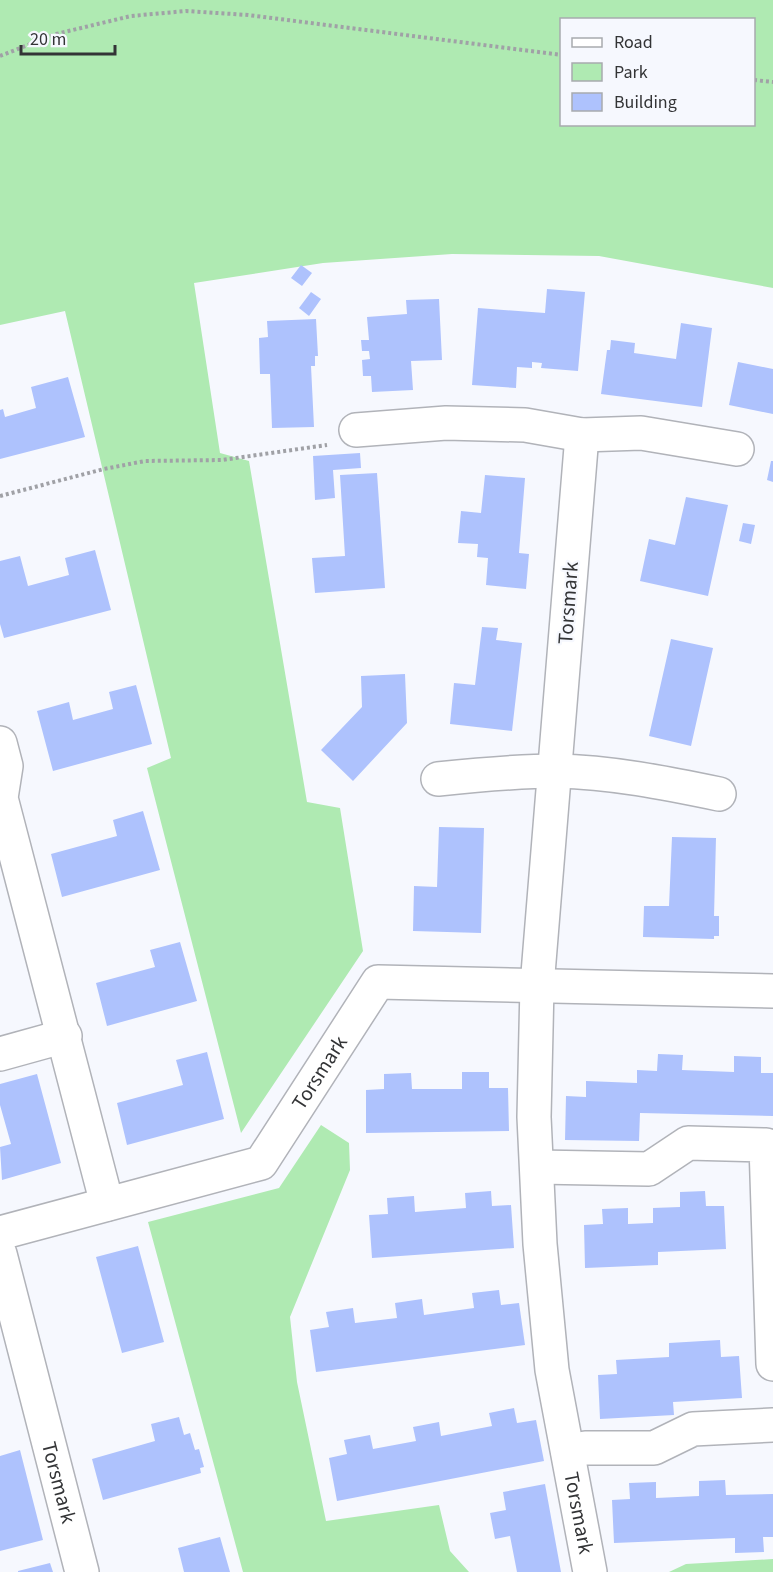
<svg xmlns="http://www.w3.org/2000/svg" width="773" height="1572" font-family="'Source Sans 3',sans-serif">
  <rect width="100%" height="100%" fill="#f6f8fe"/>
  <path fill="#afeab2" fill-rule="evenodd" d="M0 0H773V288L599 256 452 254 323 263 194 283 220 453 249 461 307 802 340 808 363 951 241 1133 147 768 171 758 65 311 0 325ZM562 20H754V124H562Z
    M321 1125 349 1143 350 1170 290 1317 297 1382 326 1521 439 1505 450 1551 469 1572H243L148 1222 279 1188Z
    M773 1559V1572H669L686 1564Z"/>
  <path fill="#aec2fd" d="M301 265 312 273 302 286 291 278Z
    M547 289 585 292 578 371 541 368 542 363 532 362V368L517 367 516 388 472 385 478 308 545 313Z
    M311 292 321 299 309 316 299 308Z
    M439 299 442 360 411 361 413 390 372 392 371 376H363L362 360 370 359 369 351H362L361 340H369L367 317 407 314 406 300Z
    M316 319 318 356H315V366H311L314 427 272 428 270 374H260L259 338 268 337 267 321Z
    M681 323 712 328 702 407 601 394 607 350H610L611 340 635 343 634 353 676 359Z
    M738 362 773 369V414L729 405Z
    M68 377 85 437 0 459V410L3 409 5 417 36 408 31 387Z
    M360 453 361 468 333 470 335 498 315 500 313 456Z
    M771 461H773V482L767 480Z
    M377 473 385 588 315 593 312 558 345 556 340 475Z
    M485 475 525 478 519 553 529 554 526 589 486 585 488 558 477 557 478 544 458 543 461 511 481 513Z
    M686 497 728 505 708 596 640 581 649 539 675 545Z
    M743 523 755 525 751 544 739 541Z
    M95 550 111 610 4 638 0 624V561L20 556 28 586 69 575 65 558Z
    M482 627 498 628 496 640 522 643 512 731 450 724 454 683 475 685Z
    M671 639 713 648 691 746 649 736Z
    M405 674 407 723 353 781 321 750 362 707 361 676Z
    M136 685 152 744 53 771 37 711 69 702 73 720 113 709 109 692Z
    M143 811 160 870 62 897 51 854 117 836 113 820Z
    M439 827 484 828 481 933 413 931 414 886 437 887Z
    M672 837 716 838 714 916H719V936H714V939L643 937 644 906H669Z
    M180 942 197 1001 107 1026 96 983 155 967 150 950Z
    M207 1052 224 1119 127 1145 117 1103 183 1085 176 1060Z
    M658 1054 683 1055 682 1070 734 1072V1056L761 1057V1073H773V1116L640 1113 639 1141 565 1140 566 1096 586 1097V1081L637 1083V1070L657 1071Z
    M462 1072H489V1088H508L509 1131 366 1133V1090L384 1089V1074L411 1073 412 1089H462Z
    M37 1074 61 1163 2 1180 0 1147 11 1144 0 1105V1084Z
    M491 1191 492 1206 511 1205 514 1248 372 1258 369 1215 388 1214 387 1198 414 1196 415 1212 466 1208 465 1193Z
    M705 1191 706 1206H724L726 1249 658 1252V1265L585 1268 584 1225 603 1224 602 1209 628 1208V1224L653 1223V1208L680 1207V1192Z
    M138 1246 164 1342 122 1353 96 1257Z
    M499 1290 501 1305 519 1303 525 1345 316 1372 310 1330 329 1327 326 1312 353 1308 355 1323 397 1318 395 1303 422 1299 424 1315 474 1308 472 1293Z
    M720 1340 721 1357 739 1356 742 1398 673 1402 674 1415 600 1419 598 1375 617 1374 616 1360 669 1357V1343Z
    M514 1408 517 1423 536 1420 544 1461 337 1501 329 1458 347 1454 344 1440 370 1435 373 1449 416 1441 413 1427 439 1422 441 1436 492 1426 489 1413Z
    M179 1417 184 1435 190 1433 195 1450 199 1449 204 1467 200 1468 201 1473 103 1500 92 1459 155 1441 151 1424Z
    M20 1450 43 1540 0 1551V1456Z
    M725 1480 726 1495 773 1494V1537H763L764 1552 735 1553V1538L614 1543 612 1500 630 1499 629 1483 656 1482V1498L699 1496V1481Z
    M545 1484 561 1572H517L510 1536 495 1539 490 1513 506 1510 503 1492Z
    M220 1537 230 1572H184L178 1548Z
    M50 1563 53 1572H18V1571Z"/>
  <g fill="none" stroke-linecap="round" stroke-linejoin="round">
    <g stroke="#b1b3b9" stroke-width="36">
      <g id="minor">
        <path d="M356 430 446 423 525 425 582 435 641 433 737 449"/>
        <path id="s1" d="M582 435 537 986 534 1117 540 1244 552 1370 590 1572"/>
        <path d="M0 743 6 766 1 798 107 1204"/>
        <path d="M438 779C477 775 517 771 556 771 611 772 666 783 719 794"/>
        <path d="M0 1054 65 1036"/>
        <path d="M537 1167 649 1169 688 1143 766 1145 773 1364"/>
        <path id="s2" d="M0 1233 261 1163 378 982 773 991"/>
        <path id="s3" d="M0 1254 82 1572"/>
        <path d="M568 1452 585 1448H654L693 1429 773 1425"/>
      </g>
    </g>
    <path stroke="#a0a1a6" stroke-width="4" stroke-dasharray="3 3" stroke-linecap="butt" d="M0 56 56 34 131 16 186 11 248 15 562 55
      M754 80 773 82
      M0 496 104 469 145 461 222 460 327 445"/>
    <use href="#minor" stroke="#fff" stroke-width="33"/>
  </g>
  <g text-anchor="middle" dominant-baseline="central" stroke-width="4.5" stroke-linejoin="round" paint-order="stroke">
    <g font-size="21" fill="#333436" stroke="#f6f8fe">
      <text transform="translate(568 603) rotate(-86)">Torsmark</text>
      <text stroke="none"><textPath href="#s2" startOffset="378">Torsmark</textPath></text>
      <text stroke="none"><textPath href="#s3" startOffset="236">Torsmark</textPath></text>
      <text stroke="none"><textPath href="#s1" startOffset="1083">Torsmark</textPath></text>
    </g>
  </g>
  <rect x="560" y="18" width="195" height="108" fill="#f6f8fe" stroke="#a8aaae" stroke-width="1.5"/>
  <rect x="572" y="38" width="30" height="9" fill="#ffffff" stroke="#a8aaae" stroke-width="1.5"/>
  <text x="614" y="48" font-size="18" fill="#333436">Road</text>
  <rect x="572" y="63" width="30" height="18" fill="#afeab2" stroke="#a8aaae" stroke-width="1.5"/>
  <text x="614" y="78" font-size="18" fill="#333436">Park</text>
  <rect x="572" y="93" width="30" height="18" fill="#aec2fd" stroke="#a8aaae" stroke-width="1.5"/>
  <text x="614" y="108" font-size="18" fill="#333436">Building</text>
  <path d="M21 45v9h94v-9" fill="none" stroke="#333436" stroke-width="3"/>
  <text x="30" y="45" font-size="18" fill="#333436" stroke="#f6f8fe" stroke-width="4.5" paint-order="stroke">20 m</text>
</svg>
